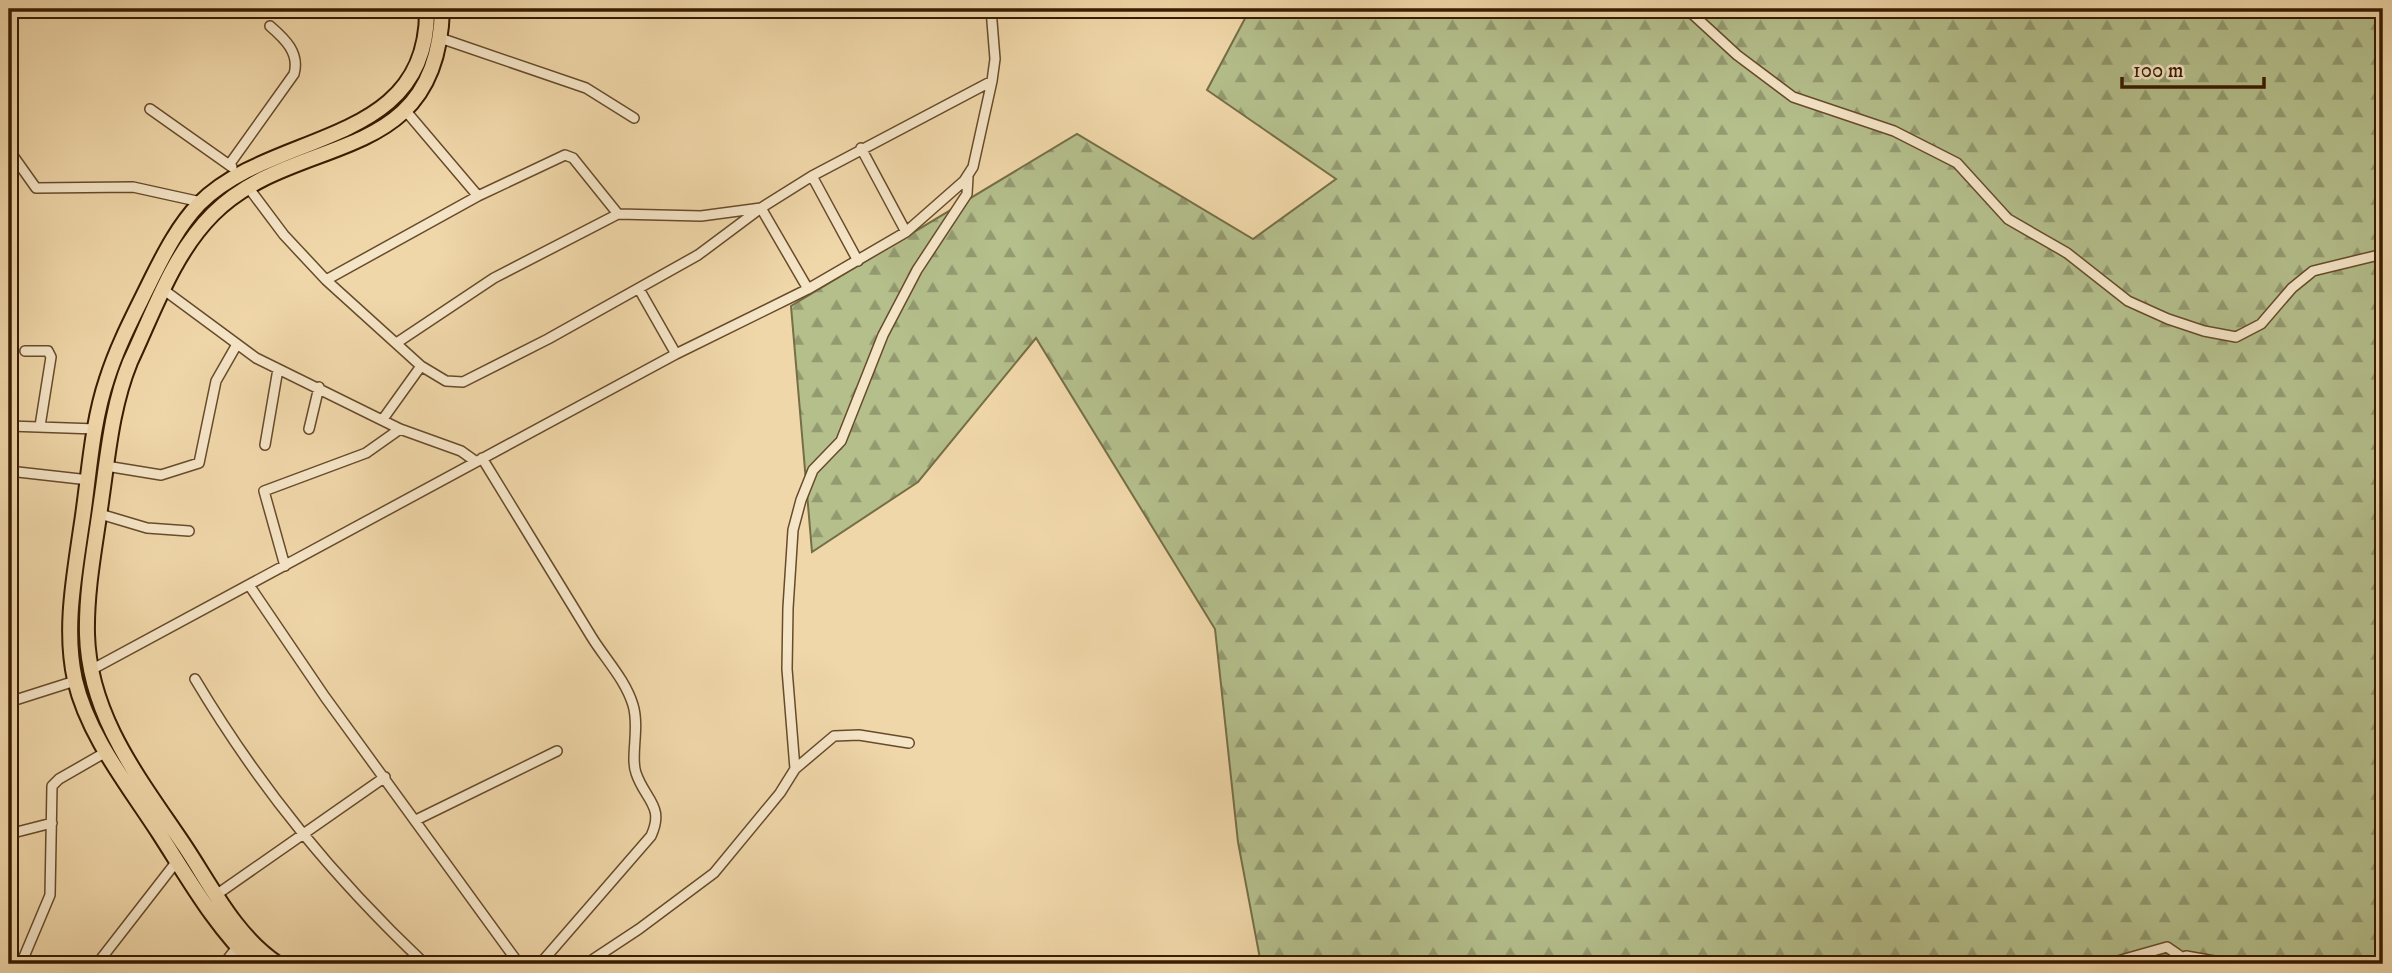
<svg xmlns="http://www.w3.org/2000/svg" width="2392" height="973" font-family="'IM FELL DW Pica',serif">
  <defs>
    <pattern id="forest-firs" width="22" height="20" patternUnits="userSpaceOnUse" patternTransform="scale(1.75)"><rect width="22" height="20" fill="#b4bf8c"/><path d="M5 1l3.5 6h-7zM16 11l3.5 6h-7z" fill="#939a70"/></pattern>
  </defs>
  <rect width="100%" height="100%" fill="#f0d7a9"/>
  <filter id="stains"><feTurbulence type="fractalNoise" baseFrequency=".00286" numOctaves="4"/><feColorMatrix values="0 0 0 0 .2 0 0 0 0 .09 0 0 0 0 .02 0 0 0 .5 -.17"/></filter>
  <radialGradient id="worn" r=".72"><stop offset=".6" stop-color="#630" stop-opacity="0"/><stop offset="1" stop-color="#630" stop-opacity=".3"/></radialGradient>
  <path fill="url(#forest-firs)" stroke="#766e46" stroke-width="2" d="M1250 9H2383V964H1261L1238 842 1215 629 1036 338 918 482 812 552 791 306 1077 134 1253 239 1336 179 1207 90Z"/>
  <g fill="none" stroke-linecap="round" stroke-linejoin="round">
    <g stroke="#674b2b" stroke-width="12">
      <path id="street" d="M1687 9 1737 55 1793 97 1894 131 1957 163 2008 219 2067 253 2128 301 2168 319 2204 331 2236 337 2261 324 2292 288 2313 271 2383 254
        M440 38 586 88 634 118
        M150 109 232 167
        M405 110 478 196
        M861 148 906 232
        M9 150 36 188 133 187 201 202
        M229 165 294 74C300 53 285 39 270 26
        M812 176 858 261
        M248 187 284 235 326 280 421 366 446 381 463 382 548 339 698 255 761 208 812 176 992 81
        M326 280 478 196 565 155 573 158 618 214 701 216 761 208 808 289
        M639 289 676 354
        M164 290 256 358 400 429 461 451 475 461
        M398 342 494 278 618 214
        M25 351H48L51 357 40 426
        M383 419 421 366
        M9 426 96 429
        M309 429 319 387
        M265 445 278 369
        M482 458C518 517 555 577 591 636 605 659 625 679 633 705 640 728 630 757 636 773 645 800 665 806 651 836L540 964
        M106 466 161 475 199 463 216 381 236 346
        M9 471 89 480
        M100 514 147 528 189 531
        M285 566 264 491 366 453 400 429
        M249 585 325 697 519 964
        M91 670 676 354 808 289 906 232 964 181 973 167 992 81 995 59 991 9
        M195 679C260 788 333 877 425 964
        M9 702 75 681
        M795 769 787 669 788 608 793 530 801 500 813 470 841 441 883 335 917 270 967 194 968 177
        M416 820 557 751
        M9 834 52 823
        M216 895 385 777
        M21 964 50 895 52 786 59 779 106 752
        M97 964 177 861
        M224 964 237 947
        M586 964 639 929 714 873 780 793 795 769 834 736 859 735 909 743
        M2107 964 2167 947 2183 958
        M2182 964 2186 956 2231 964"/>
    </g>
    <g stroke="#391c01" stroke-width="18">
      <path id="primary" d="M255 964C216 928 188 878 159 833 128 785 88 736 75 680 64 630 74 578 81 529 89 480 91 426 107 379 118 344 136 311 152 278 165 252 179 225 199 204 273 129 429 148 427 9
        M278 964C236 936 213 889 186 848 142 782 89 718 87 634 86 590 95 546 101 502 108 454 112 406 130 362 154 311 173 254 213 214 296 131 438 170 442 9"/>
    </g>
    <use href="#street" stroke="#f5e5c7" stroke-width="9"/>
    <use href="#primary" stroke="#f0d7a9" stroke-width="14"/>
  </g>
  <rect width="2392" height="973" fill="none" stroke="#f0d7a9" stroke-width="35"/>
  <rect x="10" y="10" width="2371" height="952" fill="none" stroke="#391c01" stroke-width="3.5"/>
  <rect x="18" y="18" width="2357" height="938" fill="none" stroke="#391c01" stroke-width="2"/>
  <path d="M2122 77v10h142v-10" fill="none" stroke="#391c01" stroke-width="3.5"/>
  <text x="2133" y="77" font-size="21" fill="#391c01" stroke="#f5e5c7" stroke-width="5" paint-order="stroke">100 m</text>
  <rect width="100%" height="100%" filter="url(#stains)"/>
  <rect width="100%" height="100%" fill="url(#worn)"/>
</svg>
